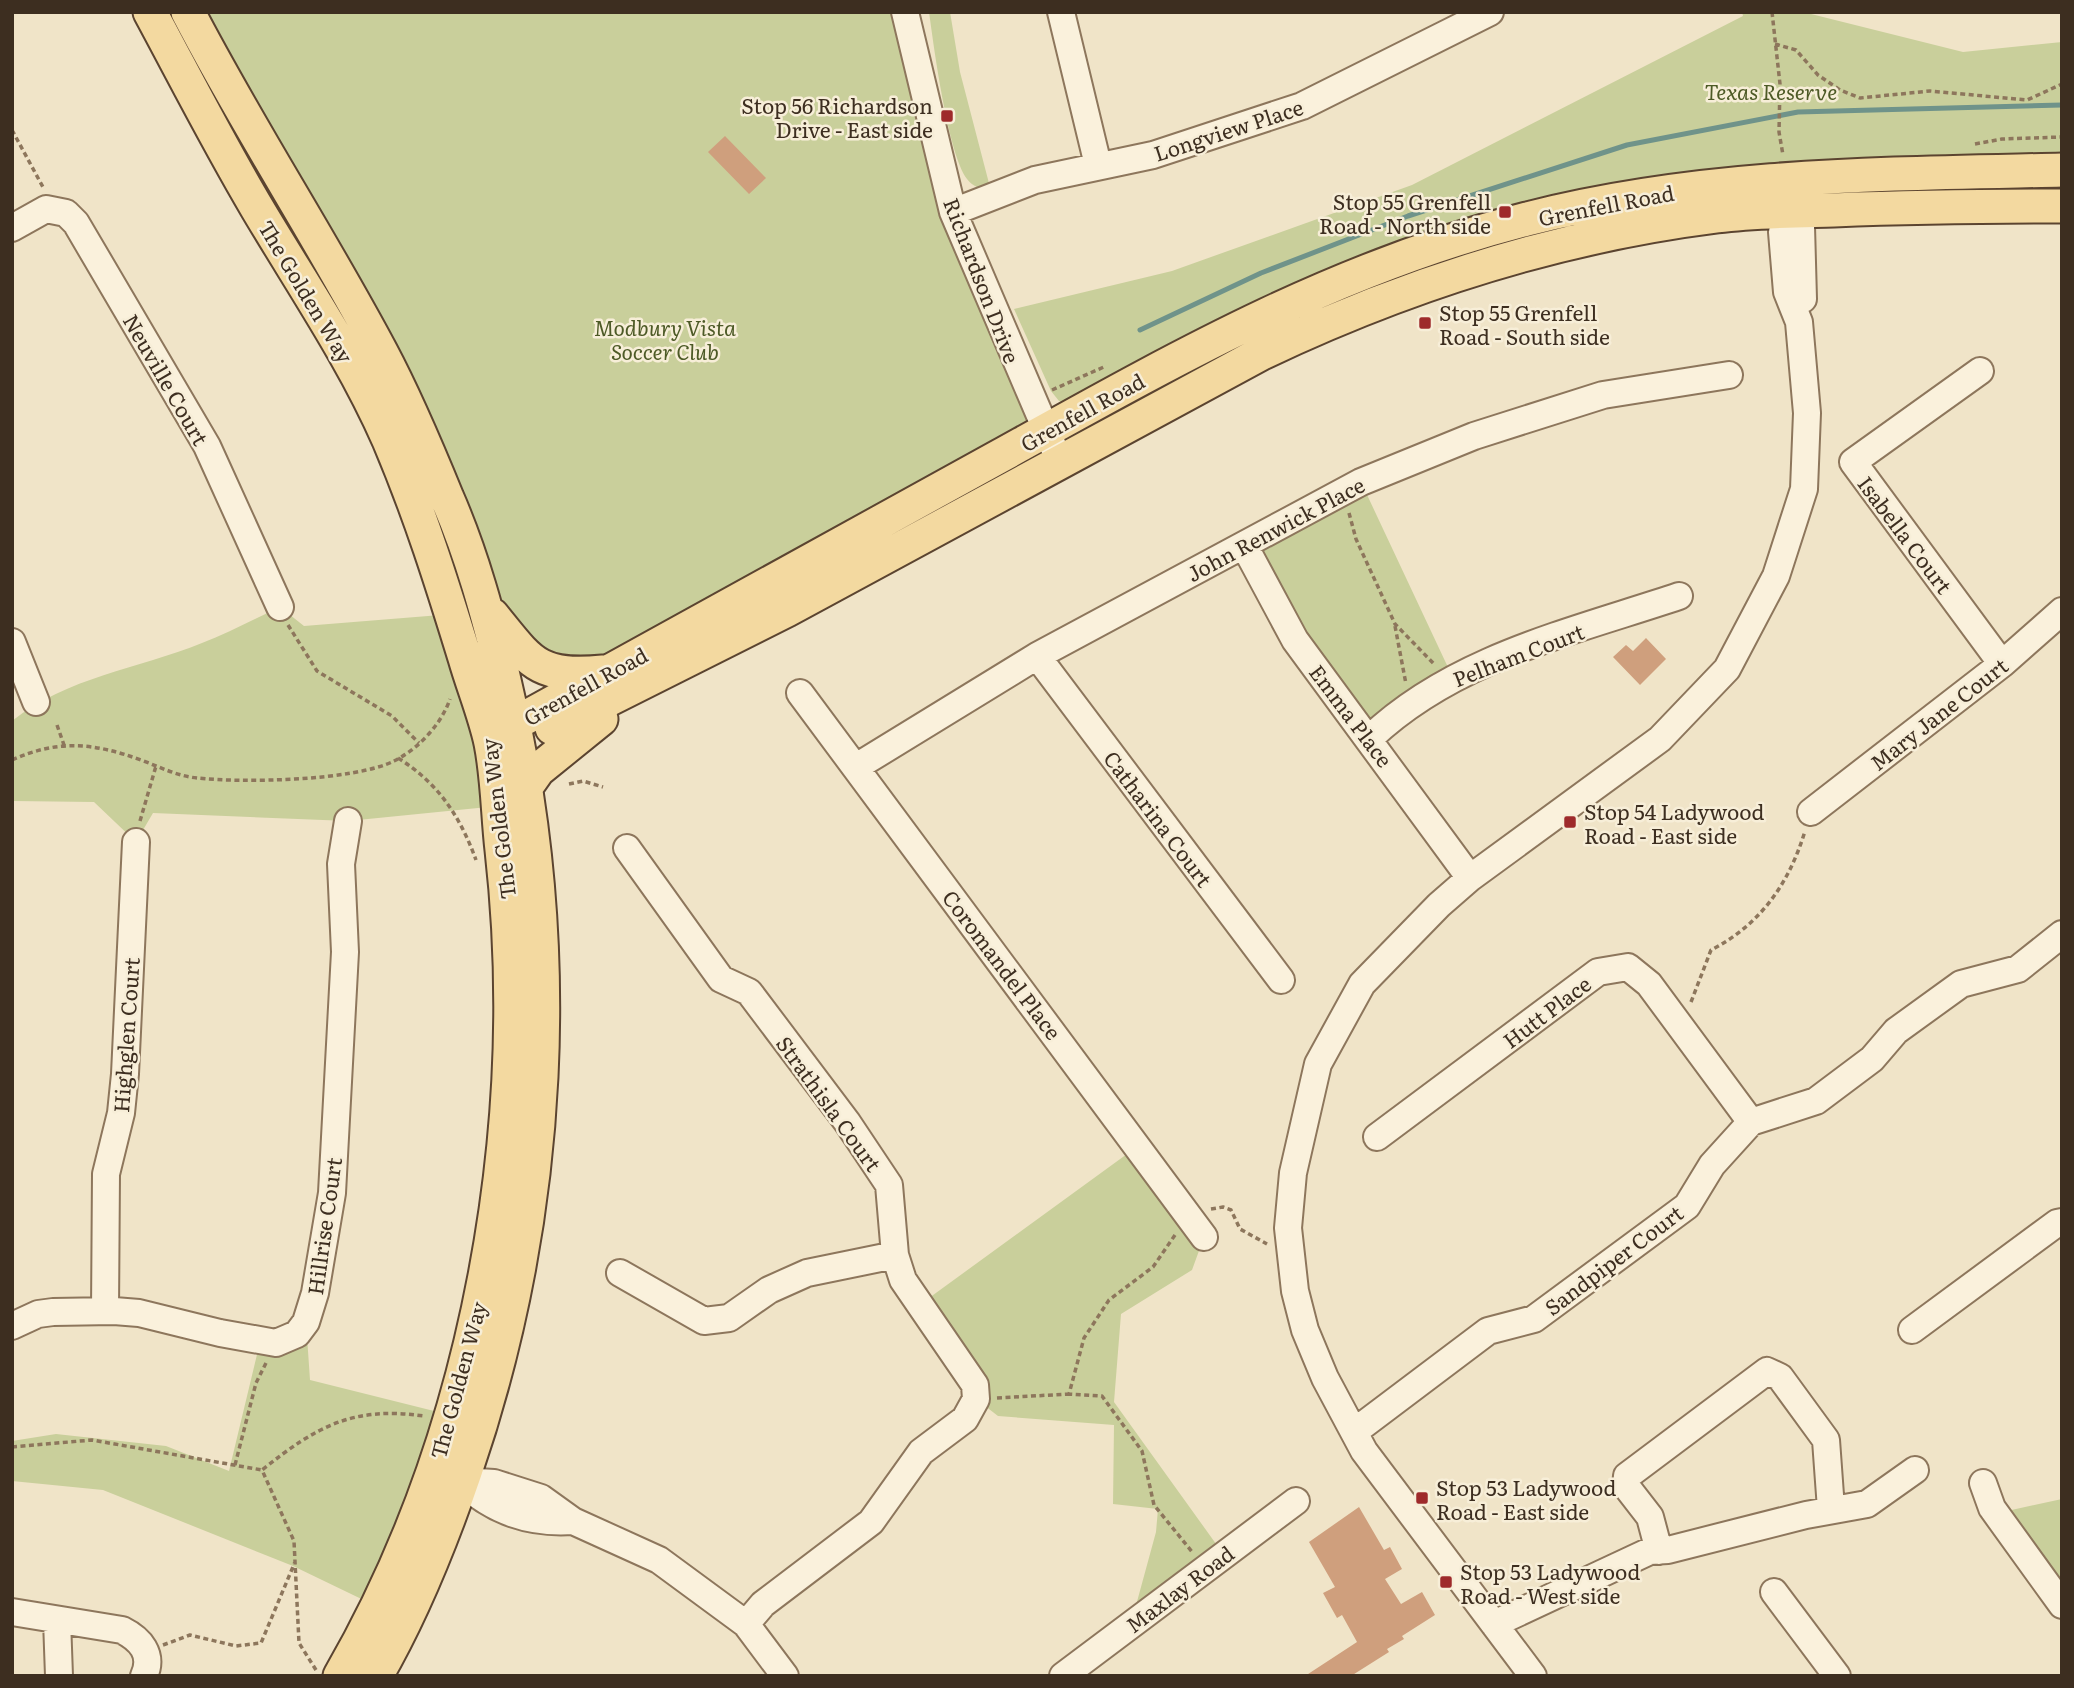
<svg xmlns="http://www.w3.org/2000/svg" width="2074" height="1688" font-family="Literata,serif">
  <rect width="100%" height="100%" fill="#f0e4c8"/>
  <path fill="#c9cf9b" d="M189 12H905L953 212 1045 431 610 671 527 656 445 491Z
    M929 12H950L960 72 991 191C981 189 973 187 967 179 948 153 934 48 929 12Z
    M1742 12H1803L1963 52 2062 42V160L1526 210 1072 405 1059 401 1051 391 1014 309 1172 271 1412 185 1743 16Z
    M1361 482 1453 678 1370 738 1244 545Z
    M280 607 304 626 453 614 498 806 348 821 153 813 136 842 94 802 12 801V721C67 677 138 669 202 643 228 633 254 619 280 607Z
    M1138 1146 1204 1237 1192 1270 1121 1314 1114 1402 1224 1555 1135 1609 1156 1532 1158 1509 1113 1504 1114 1425 998 1416 976 1399 918 1306Z
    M306 1322 310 1380 450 1415 376 1606 293 1566 103 1490 12 1481V1441L56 1434 166 1446 229 1471 260 1342Z
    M2062 1499V1588L2007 1511Z"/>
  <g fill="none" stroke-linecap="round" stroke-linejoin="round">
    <path stroke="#6f938a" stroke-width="5" d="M1140 330 1261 273 1408 216 1627 145 1798 112 2062 105"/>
  </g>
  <path fill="#cf9f7d" d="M725 136 766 178 749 194 708 152Z
    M1646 638 1666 659 1640 685 1613 657 1626 645 1633 651Z
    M1359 1507 1384 1550 1390 1547 1402 1569 1385 1579 1401 1604 1422 1592 1435 1615 1402 1636 1404 1639 1387 1649 1389 1652 1351 1676H1305L1357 1642 1342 1615 1337 1618 1323 1593 1335 1587 1309 1542Z"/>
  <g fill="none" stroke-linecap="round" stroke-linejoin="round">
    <g stroke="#8d765c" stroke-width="30">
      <path id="minor" d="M905 12 953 212 1053 446
        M1061 12 1098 165
        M1792 211 1801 226 1803 299
        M953 212 1035 180 1153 155 1302 106 1490 12
        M12 228 46 209 66 213 76 223 207 446 280 607
        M1980 371 1853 462 2002 664
        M1244 545 1295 640 1470 878
        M12 642 36 702
        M1037 656 1281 980
        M800 693 1204 1237
        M1370 738C1454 658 1572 632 1679 596
        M856 767 1037 656 1361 482 1474 436 1603 395 1729 375
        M1811 812 2002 664 2062 611
        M627 848 721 979 749 992 847 1122 889 1185 895 1255 903 1280 975 1385 976 1399 965 1419 921 1452 871 1522 763 1604 746 1624
        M1377 1137 1598 972 1628 967 1649 984 1751 1122
        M620 1273 704 1321 729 1318 769 1290 807 1273 895 1255
        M105 1311 106 1174 121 1113 125 1074 136 842
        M12 1326 38 1314 53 1312 114 1311 139 1313 220 1333 276 1343 297 1334 306 1322 315 1293 332 1193 345 952 341 864 348 821
        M1912 1330 2057 1223 2062 1222
        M1354 1432 1488 1331 1534 1319 1687 1206 1712 1165 1751 1122 1816 1101 1872 1059 1896 1031 1961 984 2018 969 2062 934
        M444 1475 461 1481 494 1483 541 1498 573 1521 659 1560 746 1624 785 1676
        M461 1481C493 1512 529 1524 573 1521
        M1983 1483 1992 1508 2062 1605
        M1659 1551 1650 1517 1626 1486 1627 1476 1767 1371 1780 1377 1826 1440 1831 1509
        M1774 1592 1837 1676
        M12 1612 122 1630C140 1639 154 1654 144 1676
        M57 1620 59 1676
        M1494 1624 1650 1551 1668 1550 1806 1515 1867 1504 1915 1470
        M1063 1676 1296 1501
        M1533 1676 1364 1451 1325 1378 1305 1330 1295 1291 1288 1228 1293 1173 1318 1064 1362 984 1439 905 1470 878 1660 739 1727 669 1776 576 1804 489 1807 413 1799 322 1787 292 1782 232 1792 211"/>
    </g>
    <g stroke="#5b4430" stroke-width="37">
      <path id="major" d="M150 12C185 77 219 144 257 208 302 284 353 358 389 440 420 513 442 583 465 658 473 686 485 715 491 743 498 778 498 815 502 850 533 1125 480 1434 340 1676
        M188 12C248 128 320 237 381 352 406 399 427 449 447 498 472 555 488 615 503 676 567 940 553 1215 465 1472 441 1542 413 1612 376 1676
        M492 615C531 663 537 678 603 672
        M552 728 787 610 1262 353C1407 284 1558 236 1717 216 1756 211 1795 211 1834 210 1910 207 1986 206 2062 206
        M498 737 514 724C676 635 838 545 1000 456 1173 360 1334 268 1527 219 1702 174 1882 174 2062 170
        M526 787 538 770 601 719"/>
    </g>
    <path stroke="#8d765c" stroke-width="3.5" stroke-dasharray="5 3.5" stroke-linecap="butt" d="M1772 12 1780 84 1779 132 1783 155
      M1775 44 1796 50 1818 75 1840 90 1860 98 1930 91 2027 100 2062 84
      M12 130 44 189
      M1975 144 2002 139 2062 137
      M1052 390 1106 366
      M1349 513 1356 539 1395 624 1435 665
      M288 625 317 671 392 716 419 743
      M1395 626 1406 684
      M57 725 64 745
      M398 758C438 783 460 816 476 860
      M12 760C59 739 94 743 141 760 160 767 177 776 197 778 242 783 354 781 394 761 418 749 441 725 450 699
      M569 784 583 781 603 787
      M140 821 156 766
      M1691 1002 1711 950C1760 925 1789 884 1805 831
      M1211 1209 1223 1207 1231 1210 1240 1229 1267 1244
      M1175 1235 1153 1267 1109 1300 1084 1338 1069 1394 1102 1396 1142 1451 1154 1505 1193 1553
      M997 1398 1069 1394
      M12 1447 92 1440 262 1470
      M235 1465 256 1383 266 1363
      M163 1645 190 1635 236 1646 261 1643 295 1562
      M316 1670 299 1643 294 1541 262 1470C317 1426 353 1406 424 1416"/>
    <use href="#minor" stroke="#faf1dc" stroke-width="26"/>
    <use href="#major" stroke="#f3d9a0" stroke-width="33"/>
  </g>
  <g fill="#9e2a2b" stroke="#f7eed8" stroke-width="2.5">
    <rect x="940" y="109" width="14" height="14" rx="3.5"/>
    <rect x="1498" y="205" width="14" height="14" rx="3.5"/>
    <rect x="1418" y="316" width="14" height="14" rx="3.5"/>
    <rect x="1563" y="815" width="14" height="14" rx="3.5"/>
    <rect x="1415" y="1491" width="14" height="14" rx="3.5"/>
    <rect x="1439" y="1575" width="14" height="14" rx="3.5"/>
  </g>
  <g text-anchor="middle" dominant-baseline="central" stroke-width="5" stroke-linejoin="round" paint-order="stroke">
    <g font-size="21" font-style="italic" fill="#4d5a26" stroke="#f7eed8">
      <text x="1771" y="90">Texas Reserve</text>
      <text x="665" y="326">Modbury Vista<tspan x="665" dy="24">Soccer Club</tspan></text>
    </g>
    <g font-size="21" fill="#3d2e20" stroke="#f7eed8" text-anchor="start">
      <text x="933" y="104" text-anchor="end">Stop 56 Richardson<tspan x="933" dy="24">Drive - East side</tspan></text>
      <text x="1491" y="200" text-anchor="end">Stop 55 Grenfell<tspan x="1491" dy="24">Road - North side</tspan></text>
      <text x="1439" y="311">Stop 55 Grenfell<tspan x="1439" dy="24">Road - South side</tspan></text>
      <text x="1584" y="810">Stop 54 Ladywood<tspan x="1584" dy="24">Road - East side</tspan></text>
      <text x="1436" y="1486">Stop 53 Ladywood<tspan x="1436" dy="24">Road - East side</tspan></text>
      <text x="1460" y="1570">Stop 53 Ladywood<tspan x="1460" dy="24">Road - West side</tspan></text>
    </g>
    <g font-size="21" fill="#3d2e20" stroke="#f7eed8">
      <text transform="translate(1228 129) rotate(-18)">Longview Place</text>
      <text transform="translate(1606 204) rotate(-11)">Grenfell Road</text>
      <text transform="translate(983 280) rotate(69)">Richardson Drive</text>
      <text transform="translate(307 291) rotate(59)">The Golden Way</text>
      <text transform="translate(167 379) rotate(60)">Neuville Court</text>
      <text transform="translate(1082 411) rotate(-29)">Grenfell Road</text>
      <text transform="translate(1275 528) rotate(-28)">John Renwick Place</text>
      <text transform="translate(1906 534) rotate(53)">Isabella Court</text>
      <text transform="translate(1518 654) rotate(-21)">Pelham Court</text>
      <text transform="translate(585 685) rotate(-29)">Grenfell Road</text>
      <text transform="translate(1938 713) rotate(-38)">Mary Jane Court</text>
      <text transform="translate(1352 715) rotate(53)">Emma Place</text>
      <text transform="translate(1159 818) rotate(53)">Catharina Court</text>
      <text transform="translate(497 819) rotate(-97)">The Golden Way</text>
      <text transform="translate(1003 964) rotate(53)">Coromandel Place</text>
      <text transform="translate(1546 1011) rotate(-37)">Hutt Place</text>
      <text transform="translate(125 1035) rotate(-86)">Highglen Court</text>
      <text transform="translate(830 1103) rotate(54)">Strathisla Court</text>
      <text transform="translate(323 1226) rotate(-82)">Hillrise Court</text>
      <text transform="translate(1613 1259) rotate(-37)">Sandpiper Court</text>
      <text transform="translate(457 1380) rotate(-75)">The Golden Way</text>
      <text transform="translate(1179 1588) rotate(-37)">Maxlay Road</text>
    </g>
  </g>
  <rect width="2074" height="1688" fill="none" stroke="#3d2e20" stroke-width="28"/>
</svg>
